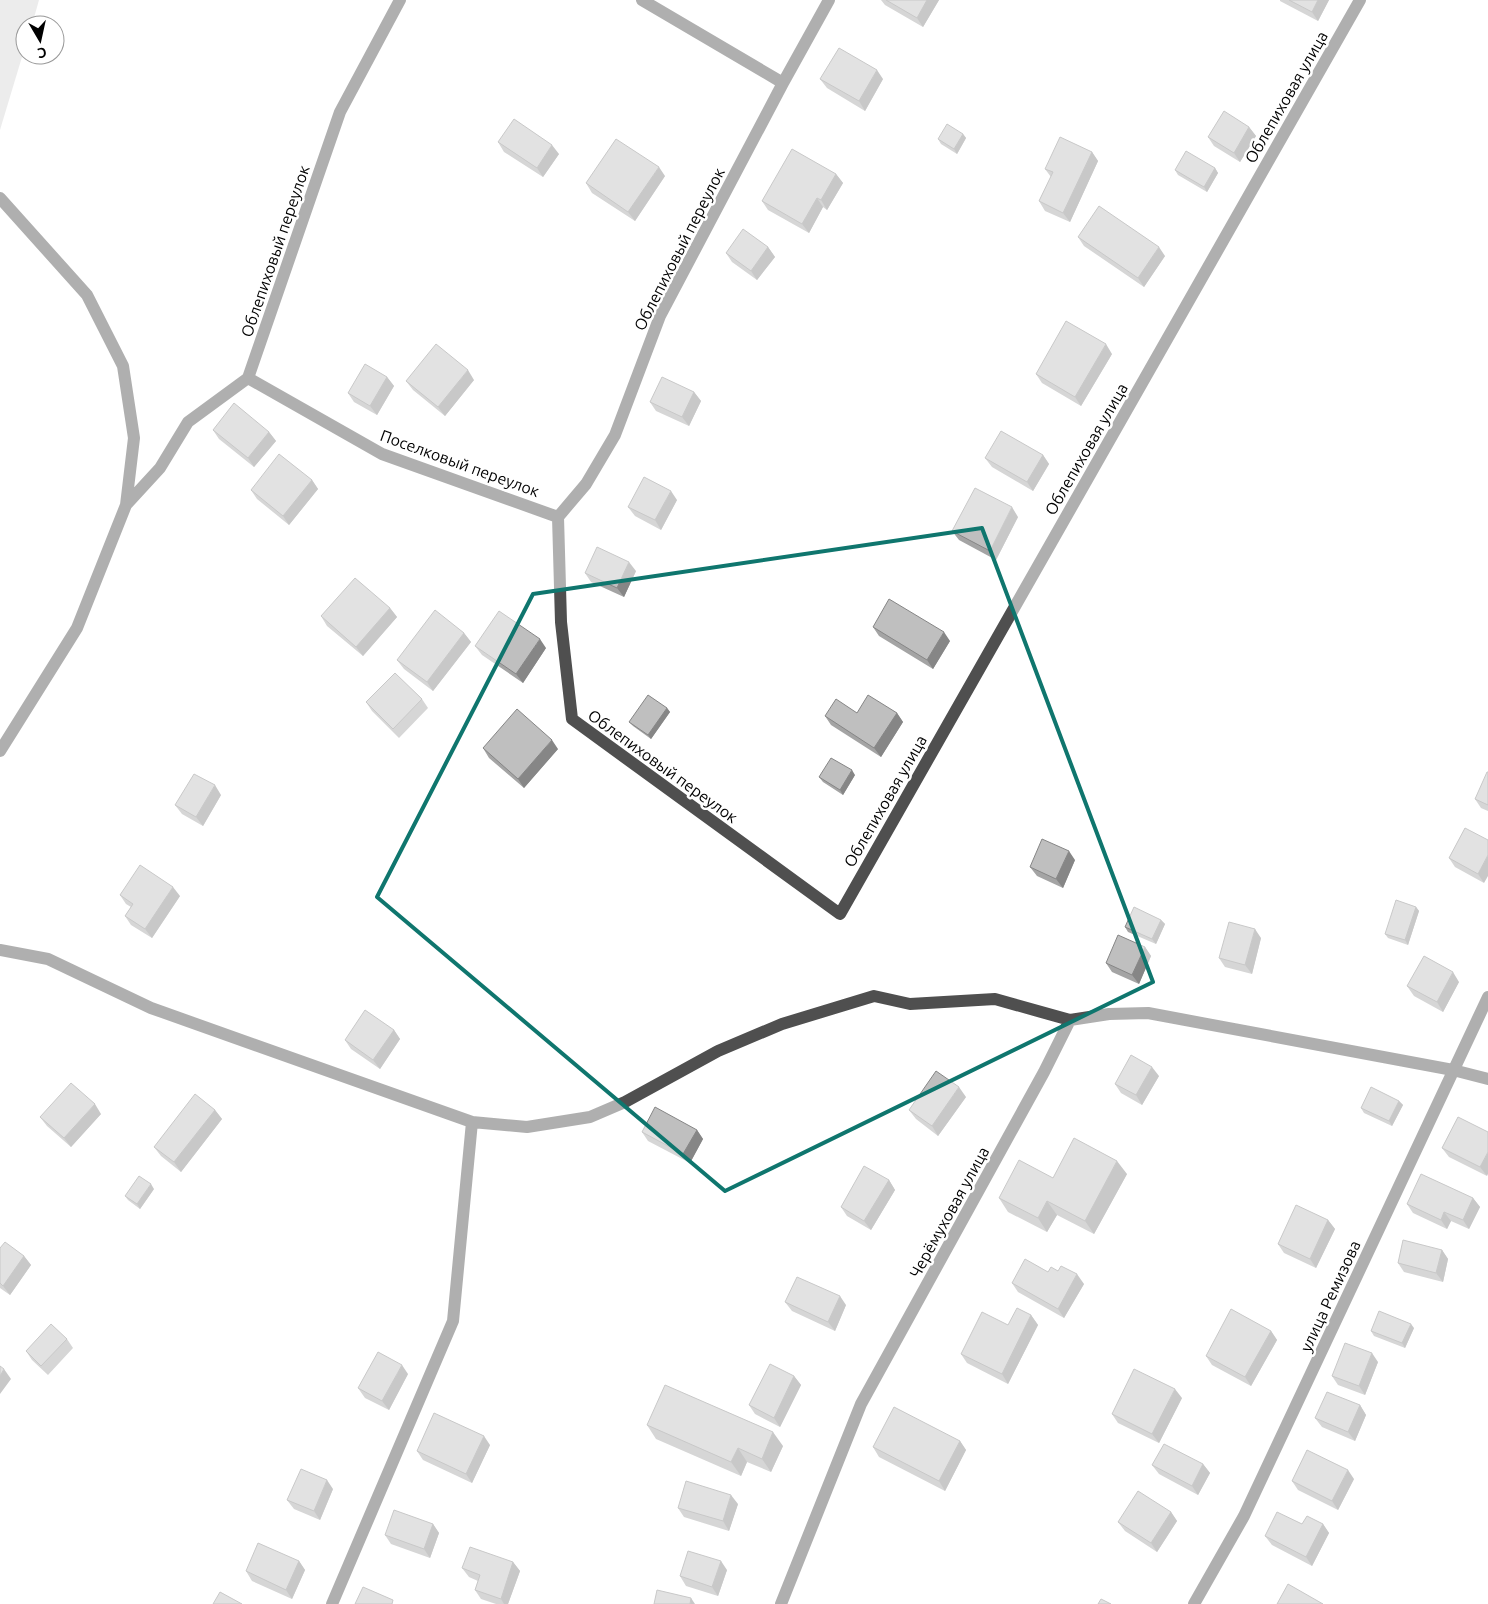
<svg xmlns="http://www.w3.org/2000/svg" width="1488" height="1604" font-family="Ubuntu,sans-serif">
  <rect width="100%" height="100%" fill="#fff"/>
  <path fill="#d6d6d6" d="M0 0H39L32 25H25V47L0 130Z"/>
  <g fill="none" stroke-linecap="round" stroke-linejoin="round">
    <path stroke="#4f4f4f" stroke-width="12" d="M642 0 783 83
      M829 0 783 83 660 316 615 435 586 484 558 517 561 622 572 719 840 914 1360 0
      M0 198 87 295 123 366 134 438 126 505
      M248 378 340 112 400 0
      M248 378 382 454 558 517
      M0 751 77 628 126 505 160 468 188 422 248 378
      M0 950 48 959 151 1008 472 1122 527 1127 590 1117 625 1102 718 1051 782 1024 874 996 910 1004 995 999 1070 1020 1044 1072 861 1404 781 1604
      M1070 1020 1109 1014 1148 1013 1453 1070 1488 1079
      M332 1604 453 1321 472 1122
      M1194 1604 1244 1516 1488 997"/>
  </g>
  <path fill="#a4a4a4" d="M881 0H939L923 27 885 5Z
    M1280 0H1329L1318 21 1280 1Z
    M820 79H883L865 111 827 88Z
    M1249 127 1256 136 1240 162 1214 146 1208 137Z
    M963 134 966 138 957 154 941 144 938 139Z
    M498 142 559 154 543 177 504 152Z
    M1092 152 1098 161 1070 222 1045 211 1039 201 1051 177 1045 169Z
    M1215 168 1218 173 1207 192 1178 175 1175 170Z
    M836 174 843 183 827 210 823 207 809 233 768 210 762 201Z
    M665 176 635 221 592 193 586 183Z
    M1078 237 1165 256 1144 287 1084 246Z
    M768 247 775 257 757 280 732 262 726 253Z
    M1112 354 1081 406 1042 383 1036 374Z
    M387 377 394 386 377 415 354 402 348 393Z
    M474 380 445 416 413 390 406 381Z
    M694 392 701 401 689 426 656 411 650 402Z
    M213 430 269 432 276 441 254 467 219 439Z
    M1043 455 1049 464 1033 491 992 467 985 458Z
    M312 480 318 489 289 525 257 499 251 490Z
    M677 500 661 530 635 516 628 507Z
    M1018 517 996 560 959 540 952 531Z
    M636 571 624 597 591 582 585 573Z
    M390 608 397 617 363 656 327 626 321 616Z
    M873 627 950 641 933 669 879 636Z
    M464 633 471 642 433 691 404 669 397 660Z
    M475 646 546 648 523 683 482 655Z
    M422 699 428 708 399 738 372 711 366 702Z
    M667 708 670 712 651 739 633 726 629 722Z
    M897 713 903 722 881 757 831 725 825 716Z
    M483 748 558 749 524 788 489 758Z
    M1488 772V811L1481 808 1475 799Z
    M855 775 843 795 823 782 819 777Z
    M221 795 203 826 182 814 175 805Z
    M1465 828 1484 883 1455 867 1449 858Z
    M1075 860 1063 888 1037 876 1030 867Z
    M120 895 180 896 152 938 131 925 125 916 131 907 126 904Z
    M1416 907 1419 911 1408 945 1388 938 1385 934Z
    M1161 920 1165 924 1156 944 1128 932 1125 927Z
    M1261 938 1252 974 1225 967 1219 958Z
    M1145 947 1151 956 1139 984 1112 972 1106 963Z
    M1459 982 1443 1012 1414 996 1407 986Z
    M394 1030 400 1039 380 1069 351 1049 345 1040Z
    M1159 1076 1142 1105 1121 1093 1115 1084Z
    M966 1097 938 1136 916 1119 909 1110Z
    M1399 1101 1403 1105 1392 1126 1364 1113 1361 1108Z
    M215 1110 222 1119 181 1172 161 1156 154 1147Z
    M101 1114 71 1147 47 1126 40 1117Z
    M1458 1117 1487 1176 1449 1157 1442 1148Z
    M697 1130 703 1139 690 1163 648 1141 642 1132Z
    M1127 1174 1094 1234 1057 1215 1047 1232 1008 1212 999 1198 1053 1178Z
    M889 1180 895 1190 871 1230 847 1216 841 1207Z
    M154 1189 140 1209 128 1200 125 1196Z
    M1473 1198 1480 1207 1469 1229 1451 1221 1447 1229 1413 1213 1407 1204Z
    M1328 1220 1335 1229 1316 1268 1284 1253 1278 1244Z
    M0 1248 24 1256 31 1265 10 1295 0 1288Z
    M1442 1250 1448 1259 1443 1282 1404 1272 1398 1263Z
    M1048 1272 1084 1284 1064 1318 1018 1292 1012 1283Z
    M785 1302 846 1305 835 1331 792 1311Z
    M1031 1315 1038 1325 1008 1384 967 1363 961 1354Z
    M1414 1328 1405 1348 1374 1336 1371 1331Z
    M1271 1331 1277 1340 1251 1386 1212 1365 1206 1356Z
    M67 1339 73 1348 48 1375 32 1360 26 1351Z
    M1378 1362 1365 1395 1338 1385 1332 1376Z
    M408 1374 389 1410 365 1398 358 1388Z
    M794 1376 801 1385 780 1427 755 1414 749 1405Z
    M1182 1398 1159 1443 1118 1423 1112 1414Z
    M1360 1405 1366 1415 1355 1441 1322 1427 1315 1418Z
    M647 1425 783 1446 771 1472 747 1462 741 1476 656 1439Z
    M960 1441 966 1450 945 1491 879 1457 873 1447Z
    M490 1445 472 1483 423 1460 417 1451Z
    M1203 1464 1210 1473 1198 1495 1159 1474 1152 1465Z
    M1354 1479 1338 1510 1298 1490 1292 1481Z
    M333 1489 320 1520 294 1509 287 1500Z
    M738 1504 729 1531 684 1517 678 1508Z
    M1171 1512 1177 1521 1157 1552 1125 1531 1118 1522Z
    M433 1524 439 1533 430 1558 391 1544 385 1535Z
    M1302 1524H1323L1329 1533 1312 1566 1272 1545 1265 1536Z
    M299 1561 305 1570 292 1599 252 1581 246 1571Z
    M513 1562 520 1571 508 1604H496L481 1599 475 1590 478 1581 469 1577 462 1568Z
    M727 1570 718 1596 686 1586 680 1576Z"/>
  <path fill="#868686" d="M927 0H939L923 27 917 18Z
    M1318 0H1329L1318 21 1312 12Z
    M877 70 883 79 865 111 859 101Z
    M1249 127 1256 136 1240 162 1234 153Z
    M963 134 966 138 957 154 954 149Z
    M552 145 559 154 543 177 537 168Z
    M1092 152 1098 161 1070 222 1063 213Z
    M659 167 665 176 635 221 628 212Z
    M1215 168 1218 173 1207 192 1204 187Z
    M836 174 843 183 827 210 821 200Z
    M817 198 823 207 809 233 802 224Z
    M768 247 775 257 757 280 751 271Z
    M1159 247 1165 256 1144 287 1138 278Z
    M1106 344 1112 354 1081 406 1075 397Z
    M468 370 474 380 445 416 438 407Z
    M387 377 394 386 377 415 370 406Z
    M694 392 701 401 689 426 682 417Z
    M269 432 276 441 254 467 248 458Z
    M1043 455 1049 464 1033 491 1027 482Z
    M312 480 318 489 289 525 283 516Z
    M671 491 677 500 661 530 655 520Z
    M1012 507 1018 517 996 560 990 551Z
    M629 562 636 571 624 597 617 588Z
    M390 608 397 617 363 656 356 647Z
    M944 632 950 641 933 669 927 660Z
    M464 633 471 642 433 691 427 682Z
    M540 639 546 648 523 683 516 674Z
    M667 708 670 712 651 739 648 735Z
    M897 713 903 722 881 757 874 748Z
    M552 740 558 749 524 788 518 779Z
    M852 770 855 775 843 795 840 790Z
    M215 785 221 795 203 826 196 817Z
    M1069 851 1075 860 1063 888 1056 879Z
    M1488 855V876L1484 883 1478 874Z
    M173 887 180 896 152 938 145 929Z
    M1416 907 1419 911 1408 945 1405 940Z
    M1161 920 1165 924 1156 944 1152 939Z
    M1255 929 1261 938 1252 974 1245 965Z
    M1145 947 1151 956 1139 984 1132 975Z
    M1453 972 1459 982 1443 1012 1437 1002Z
    M394 1030 400 1039 380 1069 373 1060Z
    M1152 1067 1159 1076 1142 1105 1136 1095Z
    M959 1087 966 1097 938 1136 932 1126Z
    M1399 1101 1403 1105 1392 1126 1389 1121Z
    M95 1104 101 1114 71 1147 64 1138Z
    M215 1110 222 1119 181 1172 174 1162Z
    M697 1130 703 1139 690 1163 683 1154Z
    M1488 1152V1174L1487 1176 1480 1167Z
    M1117 1161 1127 1174 1094 1234 1085 1221Z
    M889 1180 895 1190 871 1230 864 1221Z
    M151 1184 154 1189 140 1209 137 1204Z
    M1473 1198 1480 1207 1469 1229 1463 1220Z
    M1047 1201 1057 1215 1047 1232 1038 1218Z
    M1444 1212 1451 1221 1447 1229 1441 1220Z
    M1328 1220 1335 1229 1316 1268 1310 1259Z
    M1442 1250 1448 1259 1443 1282 1436 1273Z
    M24 1256 31 1265 10 1295 3 1286Z
    M1077 1274 1084 1284 1064 1318 1058 1309Z
    M840 1296 846 1305 835 1331 828 1322Z
    M1031 1315 1038 1325 1008 1384 1002 1374Z
    M1411 1324 1414 1328 1405 1348 1402 1343Z
    M1271 1331 1277 1340 1251 1386 1245 1377Z
    M1372 1353 1378 1362 1365 1395 1359 1386Z
    M402 1365 408 1374 389 1410 382 1401Z
    M4 1369 11 1379 0 1394V1376Z
    M794 1376 801 1385 780 1427 774 1418Z
    M1175 1389 1182 1398 1159 1443 1152 1434Z
    M1360 1405 1366 1415 1355 1441 1348 1432Z
    M773 1432 783 1446 771 1472 762 1459Z
    M484 1436 490 1445 472 1483 466 1474Z
    M960 1441 966 1450 945 1491 939 1481Z
    M738 1448 747 1462 741 1476 731 1462Z
    M1203 1464 1210 1473 1198 1495 1192 1486Z
    M1348 1470 1354 1479 1338 1510 1332 1501Z
    M327 1480 333 1489 320 1520 314 1511Z
    M731 1495 738 1504 729 1531 723 1521Z
    M1171 1512 1177 1521 1157 1552 1151 1543Z
    M433 1524 439 1533 430 1558 424 1549Z
    M1323 1524 1329 1533 1312 1566 1306 1557Z
    M299 1561 305 1570 292 1599 286 1590Z
    M721 1561 727 1570 718 1596 712 1587Z
    M513 1562 520 1571 508 1604H504L501 1599Z
    M691 1598 695 1604H690Z"/>
  <path fill="#bfbfbf" stroke="#868686" d="M886 0H927L917 18Z
    M1289 0H1318L1312 12Z
    M839 48 877 70 859 101 820 79Z
    M1224 111 1249 127 1234 153 1208 137Z
    M514 119 552 145 537 168 498 142Z
    M947 124 963 134 954 149 938 139Z
    M1060 137 1092 152 1063 213 1039 201 1053 172 1045 169Z
    M616 139 659 167 628 212 586 183Z
    M792 149 836 174 821 200 817 198 802 224 762 201Z
    M1186 151 1215 168 1204 187 1175 170Z
    M1099 206 1159 247 1138 278 1078 237Z
    M743 229 768 247 751 271 726 253Z
    M1066 321 1106 344 1075 397 1036 374Z
    M436 344 468 370 438 407 406 381Z
    M365 364 387 377 370 406 348 393Z
    M662 377 694 392 682 417 650 402Z
    M234 403 269 432 248 458 213 430Z
    M1001 431 1043 455 1027 482 985 458Z
    M279 454 312 480 283 516 251 490Z
    M644 477 671 491 655 520 628 507Z
    M975 488 1012 507 990 551 952 531Z
    M597 547 629 562 617 588 585 573Z
    M355 578 390 608 356 647 321 616Z
    M889 599 944 632 927 660 873 627Z
    M435 610 464 633 427 682 397 660Z
    M499 611 540 639 516 674 475 646Z
    M395 673 422 699 393 729 366 702Z
    M648 695 667 708 648 735 629 722Z
    M868 695 897 713 874 748 825 716 836 699 857 713Z
    M517 709 552 740 518 779 483 748Z
    M831 758 852 770 840 790 819 777Z
    M1487 772H1488V805L1475 799Z
    M194 774 215 785 196 817 175 805Z
    M1465 828 1488 840V855L1478 874 1449 858Z
    M1042 839 1069 851 1056 879 1030 867Z
    M140 865 173 887 145 929 125 916 133 904 120 895Z
    M1396 900 1416 907 1405 940 1385 934Z
    M1134 907 1161 920 1152 939 1125 927Z
    M1229 922 1255 929 1245 965 1219 958Z
    M1118 935 1145 947 1132 975 1106 963Z
    M1424 956 1453 972 1437 1002 1407 986Z
    M365 1010 394 1030 373 1060 345 1040Z
    M1131 1055 1152 1067 1136 1095 1115 1084Z
    M936 1071 959 1087 932 1126 909 1110Z
    M71 1083 95 1104 64 1138 40 1117Z
    M1371 1087 1399 1101 1389 1121 1361 1108Z
    M195 1094 215 1110 174 1162 154 1147Z
    M655 1107 697 1130 683 1154 642 1132Z
    M1458 1117 1488 1132V1152L1480 1167 1442 1148Z
    M1074 1138 1117 1161 1085 1221 1047 1201 1038 1218 999 1198 1019 1160 1053 1178Z
    M864 1166 889 1180 864 1221 841 1207Z
    M1421 1174 1473 1198 1463 1220 1444 1212 1441 1220 1407 1204Z
    M139 1176 151 1184 137 1204 125 1196Z
    M1296 1205 1328 1220 1310 1259 1278 1244Z
    M1403 1240 1442 1250 1436 1273 1398 1263Z
    M5 1242 24 1256 3 1286 0 1283V1248Z
    M1025 1259 1048 1272 1051 1267 1058 1271 1061 1266 1077 1274 1058 1309 1012 1283Z
    M797 1277 840 1296 828 1322 785 1302Z
    M1017 1308 1031 1315 1002 1374 961 1354 982 1312 1008 1325Z
    M1231 1309 1271 1331 1245 1377 1206 1356Z
    M1379 1311 1411 1324 1402 1343 1371 1331Z
    M51 1324 67 1339 41 1366 26 1351Z
    M1345 1343 1372 1353 1359 1386 1332 1376Z
    M378 1352 402 1365 382 1401 358 1388Z
    M770 1364 794 1376 774 1418 749 1405Z
    M0 1366 4 1369 0 1376Z
    M1134 1369 1175 1389 1152 1434 1112 1414Z
    M665 1385 773 1432 762 1459 738 1448 731 1462 647 1425Z
    M1327 1392 1360 1405 1348 1432 1315 1418Z
    M894 1407 960 1441 939 1481 873 1447Z
    M434 1413 484 1436 466 1474 417 1451Z
    M1164 1444 1203 1464 1192 1486 1152 1465Z
    M1307 1450 1348 1470 1332 1501 1292 1481Z
    M301 1469 327 1480 314 1511 287 1500Z
    M686 1481 731 1495 723 1521 678 1508Z
    M1138 1491 1171 1512 1151 1543 1118 1522Z
    M394 1510 433 1524 424 1549 385 1535Z
    M1277 1512 1302 1524 1307 1516 1323 1524 1306 1557 1265 1536Z
    M258 1543 299 1561 286 1590 246 1571Z
    M470 1547 513 1562 501 1599 475 1590 480 1575 462 1568Z
    M688 1551 721 1561 712 1587 680 1576Z
    M1288 1584 1323 1604H1277Z
    M363 1587 393 1600 392 1604H355Z
    M657 1590 691 1598 690 1604H654Z
    M220 1592 242 1604H213Z
    M1101 1599 1111 1604H1098Z"/>
  <path d="M0 0H1488V1604H0ZM982 528 1153 982 725 1191 377 897 533 594Z" fill="#fff" fill-opacity=".55" fill-rule="evenodd"/>
  <path fill="none" stroke="#0f766e" stroke-width="4" stroke-linejoin="round" d="M982 528 1153 982 725 1191 377 897 533 594Z"/>
  <g text-anchor="middle" dominant-baseline="central" stroke-width="5" stroke-linejoin="round" paint-order="stroke">
    <g font-size="16" fill="#000" stroke="#fff">
      <text transform="translate(1286 97) rotate(-60)">Облепиховая улица</text>
      <text transform="translate(679 249) rotate(-63)">Облепиховый переулок</text>
      <text transform="translate(275 251) rotate(-71)">Облепиховый переулок</text>
      <text transform="translate(1086 449) rotate(-60)">Облепиховая улица</text>
      <text transform="translate(460 463) rotate(20)">Поселковый переулок</text>
      <text transform="translate(663 766) rotate(36)">Облепиховый переулок</text>
      <text transform="translate(885 801) rotate(-60)">Облепиховая улица</text>
      <text transform="translate(949 1212) rotate(-61)">Черёмуховая улица</text>
      <text transform="translate(1330 1296) rotate(-65)">улица Ремизова</text>
    </g>
  </g>
  <g transform="translate(40 40) rotate(171)"><circle r="24" fill="#ffffff" stroke="#999999"/>
  <path d="M0-4L9 19L0 12L-9 19Z" fill="#000000"/>
  <text y="-8" font-size="14" font-weight="bold" text-anchor="middle" fill="#000000">С</text>
  </g>
</svg>
